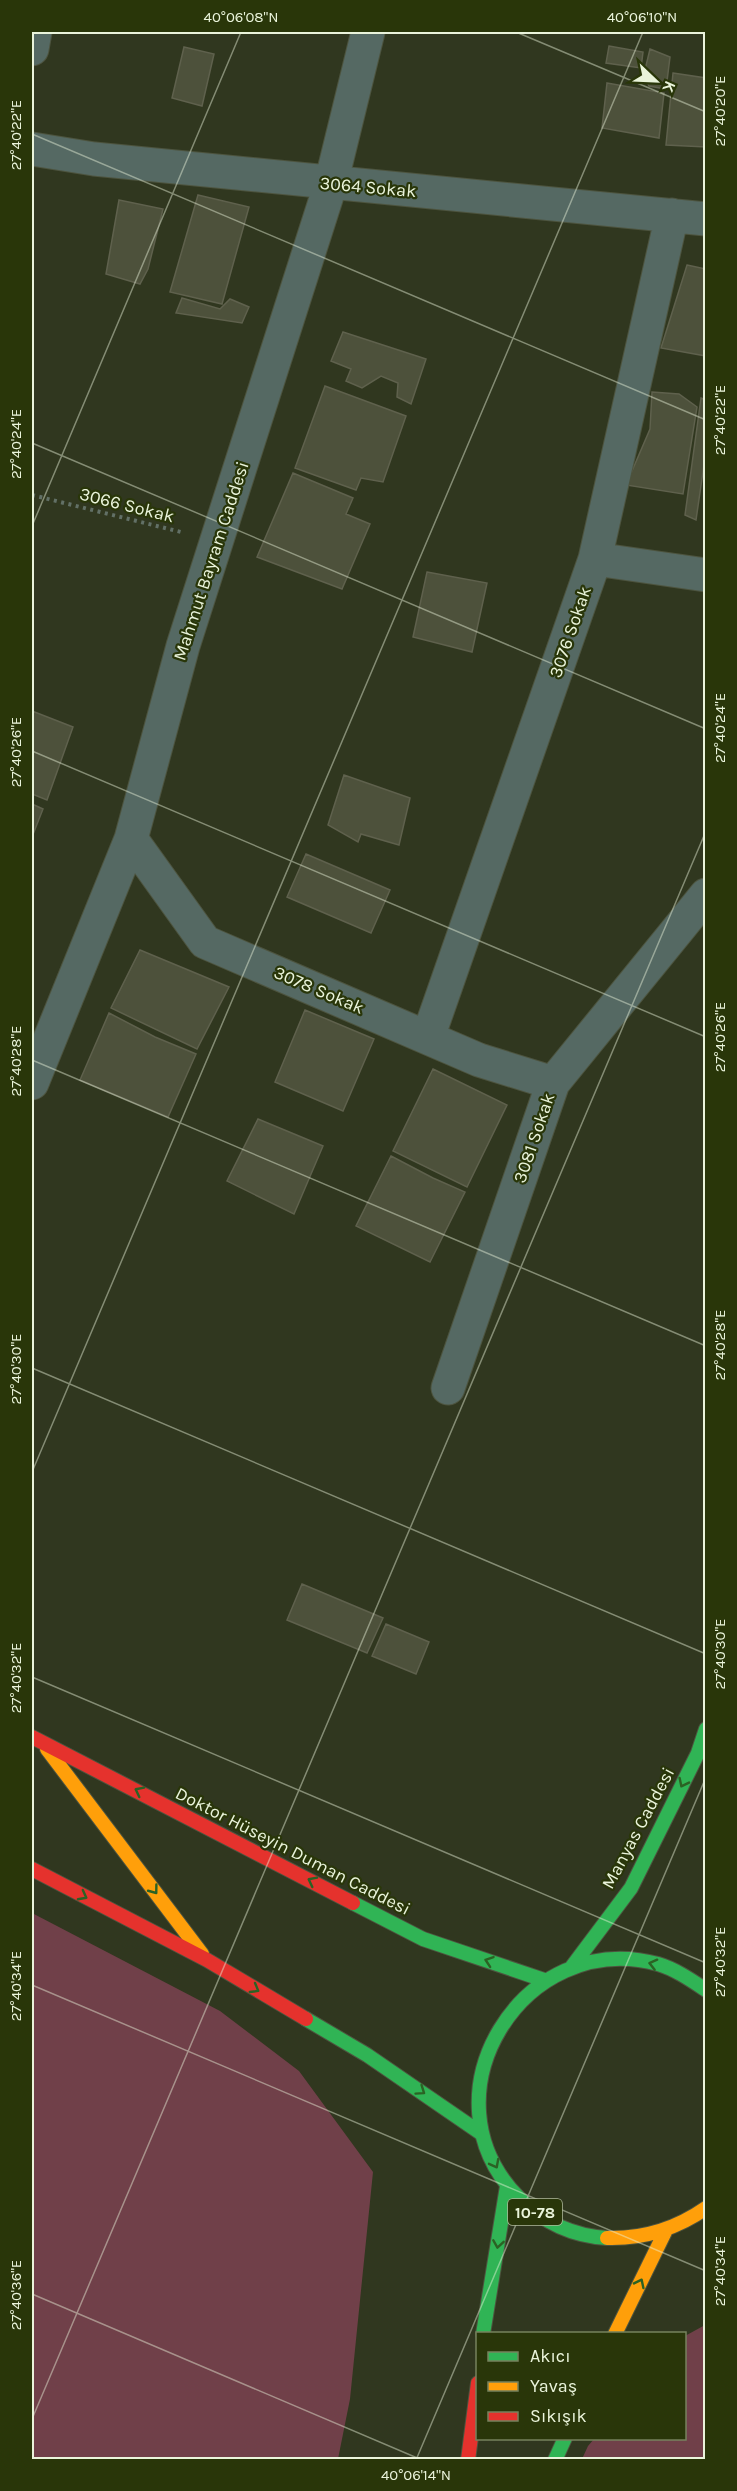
<svg xmlns="http://www.w3.org/2000/svg" width="737" height="2491" font-family="Karla,sans-serif">
  <rect width="100%" height="100%" fill="#30371f"/>
  <path fill="#704049" d="M32 1913 220 2011 299 2071 373 2172 350 2399 338 2459H32Z
    M705 2325V2459H582L588 2446 594 2439 684 2438 685 2336Z"/>
  <path fill="#4d513b" stroke="#5f614d" stroke-width="1.5" d="M609 46 643 52 641 68 606 63Z
    M184 47 214 54 202 106 172 98Z
    M650 49 670 57 666 89 649 86 644 74Z
    M673 73 706 78V147L666 145Z
    M607 83 664 93 659 138 602 128Z
    M198 195 249 207 222 304 170 292Z
    M119 200 163 209 148 269 140 284 106 274Z
    M687 265 706 269V356L661 348Z
    M182 298 220 309 230 299 249 307 242 323 176 313Z
    M343 332 426 359 411 404 397 397 398 383 381 376 362 388 346 381 351 369 331 361Z
    M325 386 406 416 383 482 361 478 356 490 295 468Z
    M652 392 679 394 697 407 683 494 626 485 650 429Z
    M701 398 706 400V451L696 520 685 515Z
    M293 473 353 498 346 514 370 524 342 589 257 557Z
    M427 572 487 583 472 652 413 637Z
    M32 711 73 727 47 800 32 794Z
    M344 775 410 798 399 845 361 834 358 842 328 825Z
    M32 804 43 809 32 837Z
    M306 854 390 890 371 933 287 897Z
    M140 950 229 987 197 1049 111 1008Z
    M305 1010 374 1039 343 1111 275 1082Z
    M109 1013 155 1037 196 1054 168 1117 80 1080Z
    M433 1069 507 1105 467 1187 393 1151Z
    M258 1119 323 1146 294 1214 227 1181Z
    M391 1156 433 1178 465 1192 430 1262 356 1226Z
    M302 1584 383 1618 367 1653 287 1620Z
    M386 1624 429 1642 416 1674 372 1656Z"/>
  <g fill="none" stroke-linecap="round" stroke-linejoin="round">
    <g stroke="#4d543f" stroke-width="35">
      <path id="street" d="M32 49 35 32
        M32 149 94 159 706 219
        M595 559 706 575
        M131 839 205 942 479 1060 553 1083
        M428 1037 595 559 672 215
        M32 1083 131 839 183 646 331 183 368 32
        M448 1388 553 1083 706 895"/>
    </g>
    <g stroke="#4d543f" stroke-width="16">
      <path id="fast" d="M353 1903 423 1939 544 1980
        M571 1968 631 1888 698 1753 706 1729
        M306 2019 367 2055 482 2134
        M607 2238C573 2236 543 2222 519 2198 418 2097 523 1927 658 1964 675 1969 691 1980 706 1990
        M483 2334 507 2186
        M555 2460 565 2438"/>
    </g>
    <g stroke="#4d543f" stroke-width="16">
      <path id="slow" d="M47 1749 202 1954
        M607 2238C644 2239 676 2229 706 2208
        M615 2334 665 2232"/>
    </g>
    <g stroke="#4d543f" stroke-width="16">
      <path id="jam" d="M32 1737 353 1903
        M32 1869 207 1960 306 2019
        M468 2460 478 2383"/>
    </g>
    <path stroke="#627066" stroke-width="4" stroke-dasharray="3 4.5" stroke-linecap="butt" d="M32 495 181 532"/>
    <use href="#street" stroke="#556963" stroke-width="33"/>
    <use href="#fast" stroke="#30b455" stroke-width="14"/>
    <use href="#slow" stroke="#ff9f0a" stroke-width="14"/>
    <use href="#jam" stroke="#e5322d" stroke-width="14"/>
  </g>
  <defs><path id="oneway-chevron" d="M-2-3.5L2.5 0L-2 3.5" fill="none" stroke-width="1.6" stroke-linecap="round" stroke-linejoin="round" transform="scale(1.5)"/></defs>
  <g stroke="#2b6224">
    <use href="#oneway-chevron" transform="translate(683 1783) rotate(116)"/>
    <use href="#oneway-chevron" transform="translate(139 1791) rotate(-153)"/>
    <use href="#oneway-chevron" transform="translate(312 1881) rotate(-153)"/>
    <use href="#oneway-chevron" transform="translate(154 1890) rotate(53)"/>
    <use href="#oneway-chevron" transform="translate(83 1896) rotate(28)"/>
    <use href="#oneway-chevron" transform="translate(489 1961) rotate(-161)"/>
    <use href="#oneway-chevron" transform="translate(653 1964) rotate(-166)"/>
    <use href="#oneway-chevron" transform="translate(255 1989) rotate(30)"/>
    <use href="#oneway-chevron" transform="translate(421 2091) rotate(35)"/>
    <use href="#oneway-chevron" transform="translate(495 2164) rotate(62)"/>
    <use href="#oneway-chevron" transform="translate(498 2244) rotate(99)"/>
    <use href="#oneway-chevron" transform="translate(640 2283) rotate(-64)"/>
  </g>
  <path fill="none" stroke="#eaf4db" stroke-width="1.5" stroke-opacity="0.45" d="M516 32 706 112M32 134 706 420M32 443 706 729M32 526 241 32M32 751 706 1037M32 1060 706 1346M32 1368 706 1654M32 1472 643 32M32 1677 706 1963M32 1985 706 2271M32 2294 422 2460M32 2419 706 831M416 2460 706 1777"/>
  <g text-anchor="middle" dominant-baseline="central" stroke-width="4.5" stroke-linejoin="round" paint-order="stroke">
    <rect fill="#293609" stroke="#b0bb9c" stroke-width="1.5" x="508" y="2199" width="54" height="26" rx="4.5"/>
    <g font-size="16" font-weight="bold" fill="#eaf4db">
      <text x="535" y="2212">10-78</text>
    </g>
    <g font-size="18" fill="#eaf4db" stroke="#293609">
      <text transform="translate(368 187) rotate(5)">3064 Sokak</text>
      <text transform="translate(127 505) rotate(14)">3066 Sokak</text>
      <text transform="translate(211 561) rotate(-72)">Mahmut Bayram Caddesi</text>
      <text transform="translate(570 632) rotate(-71)">3076 Sokak</text>
      <text transform="translate(319 990) rotate(23)">3078 Sokak</text>
      <text transform="translate(534 1138) rotate(-71)">3081 Sokak</text>
      <text transform="translate(638 1828) rotate(-62)">Manyas Caddesi</text>
      <text transform="translate(293 1851) rotate(27)">Doktor Hüseyin Duman Caddesi</text>
    </g>
  </g>
  <rect width="737" height="2491" fill="none" stroke="#293609" stroke-width="66"/>
  <rect x="476" y="2332" width="210" height="108" fill="#293609" stroke="#76825d" stroke-width="1.5"/>
  <rect x="488" y="2352" width="30" height="9" fill="#30b455" stroke="#76825d" stroke-width="1.5"/>
  <text x="530" y="2362" font-size="18" fill="#eaf4db">Akıcı</text>
  <rect x="488" y="2382" width="30" height="9" fill="#ff9f0a" stroke="#76825d" stroke-width="1.5"/>
  <text x="530" y="2392" font-size="18" fill="#eaf4db">Yavaş</text>
  <rect x="488" y="2412" width="30" height="9" fill="#e5322d" stroke="#76825d" stroke-width="1.5"/>
  <text x="530" y="2422" font-size="18" fill="#eaf4db">Sıkışık</text>
  <g transform="translate(656 81) rotate(113)" stroke="#293609" stroke-width="4.5" paint-order="stroke">
  <path d="M0-4.5L10 22L0 15L-10 22Z" fill="#eaf4db"/>
  <text y="-9" font-size="16" font-weight="bold" text-anchor="middle" fill="#eaf4db">K</text>
  </g>
  <rect x="33" y="33" width="671" height="2425" fill="none" stroke="#eaf4db" stroke-width="2"/>
  <g font-size="15" text-anchor="middle" fill="#eaf4db">
    <text x="241" y="22">40°06'08"N</text>
    <text x="642" y="22">40°06'10"N</text>
    <text transform="translate(720 111) rotate(-90)" y="5">27°40'20"E</text>
    <text transform="translate(16 135) rotate(-90)" y="5">27°40'22"E</text>
    <text transform="translate(720 420) rotate(-90)" y="5">27°40'22"E</text>
    <text transform="translate(16 444) rotate(-90)" y="5">27°40'24"E</text>
    <text transform="translate(720 728) rotate(-90)" y="5">27°40'24"E</text>
    <text transform="translate(16 752) rotate(-90)" y="5">27°40'26"E</text>
    <text transform="translate(720 1037) rotate(-90)" y="5">27°40'26"E</text>
    <text transform="translate(16 1061) rotate(-90)" y="5">27°40'28"E</text>
    <text transform="translate(720 1345) rotate(-90)" y="5">27°40'28"E</text>
    <text transform="translate(16 1369) rotate(-90)" y="5">27°40'30"E</text>
    <text transform="translate(720 1654) rotate(-90)" y="5">27°40'30"E</text>
    <text transform="translate(16 1678) rotate(-90)" y="5">27°40'32"E</text>
    <text transform="translate(720 1962) rotate(-90)" y="5">27°40'32"E</text>
    <text transform="translate(16 1986) rotate(-90)" y="5">27°40'34"E</text>
    <text transform="translate(720 2271) rotate(-90)" y="5">27°40'34"E</text>
    <text transform="translate(16 2295) rotate(-90)" y="5">27°40'36"E</text>
    <text x="416" y="2480">40°06'14"N</text>
  </g>
</svg>
